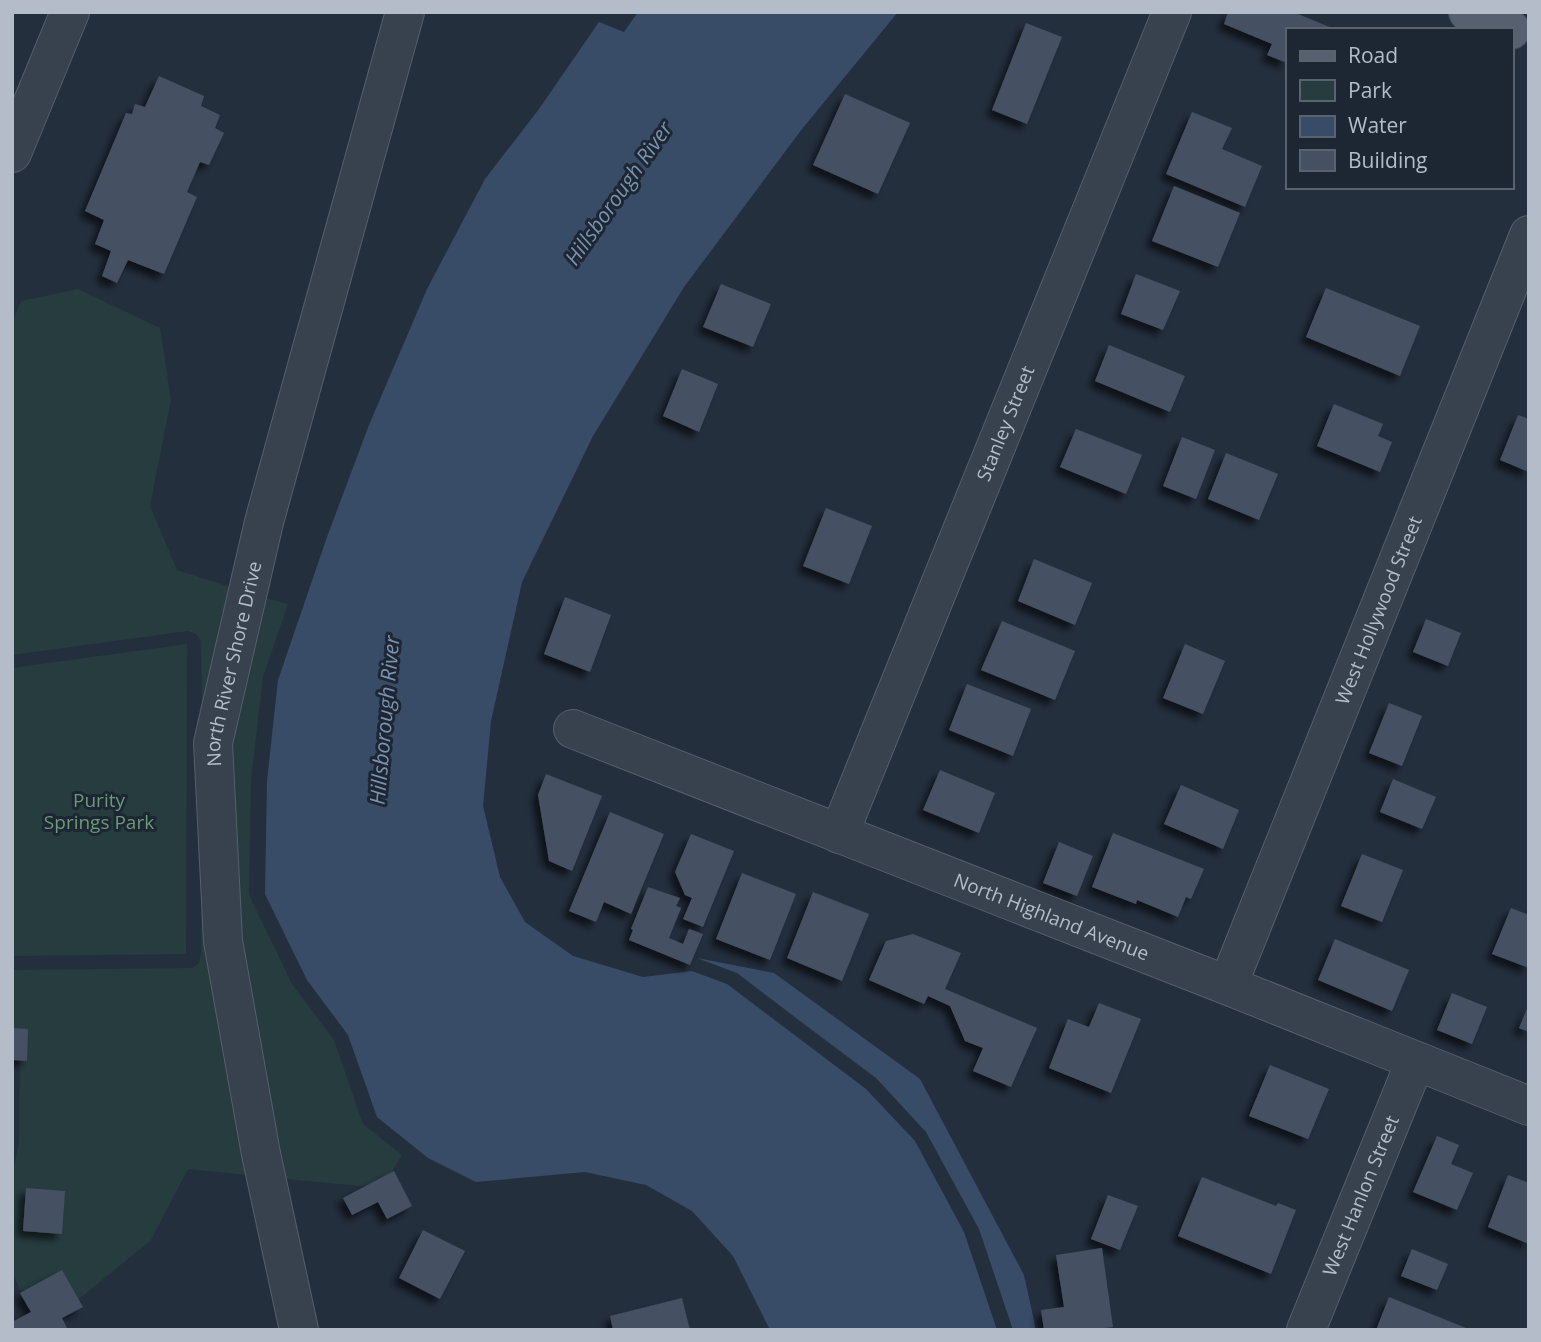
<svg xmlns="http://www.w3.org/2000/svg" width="1541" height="1342" font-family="'Open Sans',sans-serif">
  <defs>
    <filter id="shadow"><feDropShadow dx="-6" dy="6" stdDeviation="3.5" flood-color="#0009"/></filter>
  </defs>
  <rect width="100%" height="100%" fill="#242f3e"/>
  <path fill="#263c3f" d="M78 289 160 328 171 400 150 506 177 570 230 587 202 711 201 641 196 634 188 631 12 655V323L21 301Z
    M265 598 288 604 263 677 251 780 249 893 251 899 292 984 334 1040 363 1124 402 1155 382 1188 285 1179 241 941 232 746Z
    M187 644 186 954 12 956V668Z
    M202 866 248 1175 188 1169 151 1240 73 1304 20 1290 12 1271V1176L19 1142 20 1041 12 1034V970L192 968 199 963 201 955Z"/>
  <path fill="#394c67" d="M638 12H898L802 129 684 287 593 436 522 582 491 721 483 806 500 877 525 922 573 956 643 977 692 971 727 984 866 1089 915 1141 964 1232 997 1330H770L733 1256 692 1211 646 1185 585 1172 476 1182 428 1158 377 1117 348 1035 307 980 265 894 267 781 278 680 327 537 369 425 427 289 485 179 539 109 599 22 624 32Z
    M697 958 774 973 920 1079 1024 1275 1036 1330H1013L979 1229 926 1132 876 1078 800 1021 737 973Z"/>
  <path fill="#455162" filter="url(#shadow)" d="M1228 12H1293L1337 30H1287V63L1267 55 1272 44 1224 24Z
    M1026 23 1062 37 1027 124 992 110Z
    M159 76 204 96 201 106 220 115 215 128 224 133 209 165 200 162 187 192 197 197 164 274 128 260 117 283 102 276 111 251 95 244 104 220 85 211 126 113 132 114 135 104 145 107Z
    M845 94 910 123 878 194 813 165Z
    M1192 112 1232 128 1222 149 1262 166 1245 207 1166 174Z
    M1174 186 1240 213 1218 267 1152 241Z
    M1136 274 1180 291 1163 330 1121 314Z
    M721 284 771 304 753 347 703 327Z
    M1326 288 1420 326 1400 376 1306 337Z
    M1109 345 1185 376 1170 412 1095 381Z
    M682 369 718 384 699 432 663 416Z
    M1334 404 1383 424 1378 436 1392 442 1380 472 1317 446Z
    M1518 415 1529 419V472L1500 460Z
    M1076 429 1142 455 1126 494 1060 467Z
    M1182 437 1215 450 1196 499 1163 486Z
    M1226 453 1278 474 1259 520 1208 499Z
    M826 508 872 526 849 584 803 566Z
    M1034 559 1092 583 1075 625 1018 601Z
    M565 597 611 615 590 672 544 654Z
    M1426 619 1461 633 1448 666 1413 652Z
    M1002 621 1075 651 1055 700 981 670Z
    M1185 644 1225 661 1203 714 1163 698Z
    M967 684 1031 709 1013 756 949 730Z
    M1389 703 1422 716 1402 766 1369 753Z
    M940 770 995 793 979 833 923 810Z
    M546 774 602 796 572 871 549 861 538 795Z
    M1393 779 1436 797 1422 829 1380 812Z
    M1181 785 1239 810 1223 849 1164 824Z
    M610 812 664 834 631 914 604 902 596 922 569 911Z
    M1113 833 1204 869 1191 899 1186 897 1178 917 1137 900 1136 904 1092 887Z
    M691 834 734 851 703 927 683 919 692 898 685 895 675 872Z
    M1059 842 1093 856 1077 896 1043 883Z
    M1362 854 1403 870 1382 922 1341 906Z
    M742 873 796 894 770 960 716 939Z
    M648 887 680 898 676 906 681 908 669 938 683 944 689 929 703 934 690 965 629 940 633 930 631 929Z
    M813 892 869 914 842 981 787 958Z
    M1511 908 1529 915V968L1492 954Z
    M913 934 961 953 945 989 1037 1028 1011 1087 973 1071 983 1048 965 1041 950 1006 928 996 924 1004 869 980 886 941Z
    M1335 939 1409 970 1392 1011 1318 980Z
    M1452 993 1487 1007 1472 1044 1437 1030Z
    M1099 1003 1141 1019 1111 1093 1049 1068 1068 1019 1089 1027Z
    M1529 1004V1032L1519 1028Z
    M12 1028 28 1029 27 1061 12 1060Z
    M1270 1065 1329 1089 1308 1139 1249 1116Z
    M1437 1136 1459 1145 1451 1164 1473 1173 1457 1210 1413 1192Z
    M394 1171 412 1206 387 1219 378 1202 352 1215 343 1198Z
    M1508 1175 1529 1183V1244L1488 1227Z
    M1202 1177 1276 1206 1278 1203 1296 1210 1271 1274 1178 1236Z
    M26 1188 65 1191 62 1234 23 1231Z
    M1108 1195 1138 1206 1120 1250 1091 1239Z
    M423 1230 465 1251 440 1299 399 1278Z
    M1102 1248 1113 1327 1091 1330H1044L1041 1310 1064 1307 1056 1255Z
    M1412 1249 1448 1264 1437 1290 1401 1276Z
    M62 1270 83 1307 62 1318 68 1330H13L12 1322 31 1312 20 1293Z
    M1389 1297 1471 1330H1376Z
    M682 1298 690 1330H613L610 1316Z"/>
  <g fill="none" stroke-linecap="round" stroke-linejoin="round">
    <g stroke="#565f6c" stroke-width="40">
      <g id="minor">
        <path d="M12 153 70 12"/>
        <path id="s1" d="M573 729C790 815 1007 899 1224 984 1326 1024 1427 1066 1529 1106"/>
        <path id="s2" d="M839 834 1172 12"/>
        <path id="s3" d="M1228 985 1529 235"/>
        <path id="s4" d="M299 1330 261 1154 223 941 213 743 264 522 405 12"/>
        <path id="s5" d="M1306 1330 1415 1062"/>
      </g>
    </g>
    <g stroke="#414a57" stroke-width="40">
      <path id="major" d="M1468 12 1511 30"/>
    </g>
    <use href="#minor" stroke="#38414e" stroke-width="38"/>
    <use href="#major" stroke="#56606e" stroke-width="38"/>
  </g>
  <g text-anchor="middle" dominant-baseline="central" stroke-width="6" stroke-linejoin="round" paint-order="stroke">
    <g font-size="19" fill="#b4bcc9" stroke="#1d2633">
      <text stroke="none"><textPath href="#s2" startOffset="443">Stanley Street</textPath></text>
      <text stroke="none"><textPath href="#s3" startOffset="404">West Hollywood Street</textPath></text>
      <text stroke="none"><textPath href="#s4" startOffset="676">North River Shore Drive</textPath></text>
      <text stroke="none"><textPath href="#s1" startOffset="514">North Highland Avenue</textPath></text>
      <text stroke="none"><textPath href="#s5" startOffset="145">West Hanlon Street</textPath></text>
    </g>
    <g font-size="19" fill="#6b9a76" stroke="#1d2633">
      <text x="99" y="800">Purity<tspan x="99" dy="22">Springs Park</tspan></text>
    </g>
    <g font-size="21" font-style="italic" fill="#7c92b1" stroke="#1d2633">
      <text transform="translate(618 193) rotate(-55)">Hillsborough River</text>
      <text transform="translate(384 720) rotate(-85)">Hillsborough River</text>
    </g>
  </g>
  <rect width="1541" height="1342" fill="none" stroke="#b4bcc9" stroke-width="28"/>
  <rect x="1286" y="28" width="228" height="161" fill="#1d2633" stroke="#59626f" stroke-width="2"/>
  <rect x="1300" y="51" width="35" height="10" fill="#56606e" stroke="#59626f" stroke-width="2"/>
  <text x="1348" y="63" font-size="21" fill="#b4bcc9">Road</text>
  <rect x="1300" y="80" width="35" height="21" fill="#263c3f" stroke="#59626f" stroke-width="2"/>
  <text x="1348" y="98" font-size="21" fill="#b4bcc9">Park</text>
  <rect x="1300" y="116" width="35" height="21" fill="#394c67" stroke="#59626f" stroke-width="2"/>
  <text x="1348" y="133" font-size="21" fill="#b4bcc9">Water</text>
  <rect x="1300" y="150" width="35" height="21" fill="#455162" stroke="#59626f" stroke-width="2"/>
  <text x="1348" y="168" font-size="21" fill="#b4bcc9">Building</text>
</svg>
